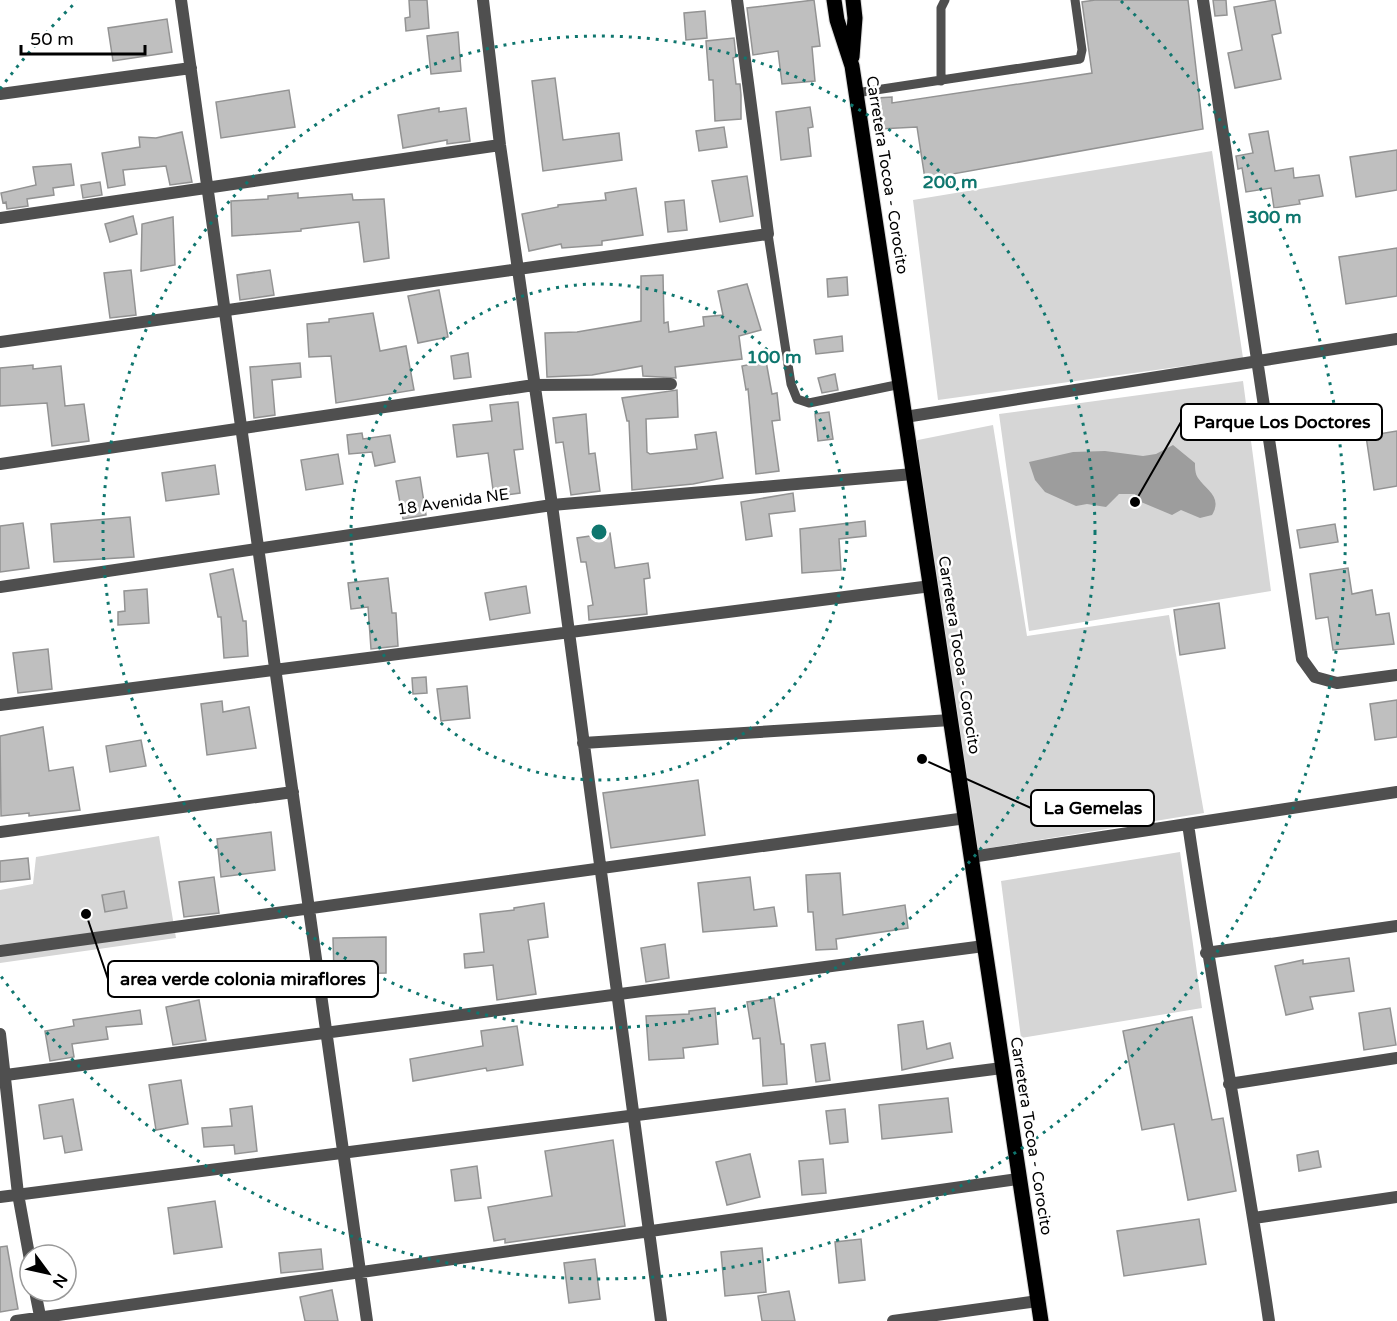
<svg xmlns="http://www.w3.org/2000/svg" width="1397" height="1321" font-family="'Varela Round',sans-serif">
  <rect width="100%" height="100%" fill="#fff"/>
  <path fill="#d6d6d6" d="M1212 151 1243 358 938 400 913 200Z
    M1243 381 1271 591 1029 631 999 414Z
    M993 425 1027 636 1169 615 1204 813 965 852 903 443Z
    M159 836 176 938 0 963V890L33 884 36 857Z
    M1180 852 1202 1008 1021 1038 1001 881Z"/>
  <path fill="#9d9d9d" d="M1173 445 1195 463C1195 467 1195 474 1198 478 1206 490 1223 497 1212 515L1200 518 1181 510 1172 515 1141 502 1135 494H1119L1106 507 1087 504 1076 506 1045 492 1035 480 1029 462 1073 452 1105 451 1143 456 1156 454Z"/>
  <path fill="#bfbfbf" stroke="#939393" stroke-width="1.5" d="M409 0H427L429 28 406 31 405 18 410 17Z
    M814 0 820 46 812 47 815 81 782 84 778 51 753 55 747 8Z
    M1095 0H1188L1203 129 925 179 917 127 879 129 877 98 892 97V103L1092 73 1082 2Z
    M1213 0H1226L1227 15 1215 16Z
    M1275 0 1281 33 1272 35 1281 79 1235 88 1228 53 1242 50 1234 7Z
    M705 11 707 38 686 40 684 13Z
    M167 19 172 52 113 61 108 28Z
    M458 32 461 71 431 74 427 36Z
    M734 38 736 57 733 58 736 84H740L741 95V119L715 121 713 80H709L706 41Z
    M555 78 563 140 619 133 622 160 543 171 532 81Z
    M289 90 295 127 221 138 216 102Z
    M810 107 813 127 808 128 811 156 781 160 776 112Z
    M439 108V112L466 108 470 141 447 144V140L403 148 398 115Z
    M724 127 727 147 699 151 696 131Z
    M1268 131 1275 171 1293 168 1294 178 1319 175 1323 196 1299 200 1300 204 1274 208 1271 188 1246 192 1242 168 1238 169 1236 156 1253 153 1249 134Z
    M182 132 192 182 170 185 166 166 123 170 125 185 108 188 102 153 140 147 139 137 156 138Z
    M1397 150V190L1356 197 1350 157Z
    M71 164 74 185 53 188 54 195 27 199 28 206 7 209 6 202 3 203 1 193 36 185 33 167Z
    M747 176 753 216 720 222 712 181Z
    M100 182 102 195 83 198 81 185Z
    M636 188 643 235 602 241V245L562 248 561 244 529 251 522 214 558 207V205L606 200 605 193Z
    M298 193V198L352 194 353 200 384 199 389 258 364 262 359 222 301 229V231L232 236 231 201 268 199V196Z
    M684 200 687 230 668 232 665 202Z
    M133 216 137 234 110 242 105 224Z
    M173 217 175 265 141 271 142 224Z
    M1397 248V296L1346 304 1339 257Z
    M131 270 136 315 110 318 104 273Z
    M270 270 274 295 240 300 237 275Z
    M663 275 664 323 668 322 669 332 704 326 703 317 723 315 718 291 747 284 761 330 739 336 742 359 675 367 676 378 643 376 642 366 592 375 547 377 545 333 577 332 641 321V276Z
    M847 277 848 295 828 297 827 279Z
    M439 290 448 337 418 343 408 296Z
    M373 313 380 351 406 346 414 390 336 403 331 356 309 357 307 324 329 322V319Z
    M842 336 843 351 816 354 814 340Z
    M468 353 471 377 454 379 451 356Z
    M766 361 772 394 777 393 780 420 772 421 779 471 756 474 748 389 746 390 742 366Z
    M300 363 301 377 272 380 275 415 254 418 250 367Z
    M33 365V369L61 366 65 406 84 404 89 441 52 446 47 403 0 406V368Z
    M835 374 838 390 822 393 818 378Z
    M677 390 678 417 646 419 647 452 650 454 697 449 695 435 716 432 723 478 693 484 632 490 629 421H627L622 398Z
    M518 402 523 449 514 450 520 493 494 497 488 453 457 457 453 425 492 421 490 405Z
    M829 412 833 439 818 441 815 414Z
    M586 414 589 454 595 453 600 491 571 495 563 442 556 443 553 418Z
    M1397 431V486L1374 490 1366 436Z
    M362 433 363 439 390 435 395 462 375 466 372 452 349 454 347 435Z
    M338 454 343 484 306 490 301 460Z
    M215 465 219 494 166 501 162 473Z
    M420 477 426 515 403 519 396 481Z
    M793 493 795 511 769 514 772 536 746 540 741 502Z
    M130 517 134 557 54 562 51 524Z
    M865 521 866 536 839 539 841 570 802 573 800 529Z
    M23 523 29 568 0 572V526Z
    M1335 524 1338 542 1300 548 1297 530Z
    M610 533 615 568 648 563 650 578 644 579 647 614 589 620 588 606 593 605 586 562H581L577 538Z
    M1348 568 1352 594 1372 590 1376 615 1389 613 1394 644 1333 650 1328 617 1316 619 1310 574Z
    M233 569 243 621H246L248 656 224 658 221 617H218L210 574Z
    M388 578 392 613H396L398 646 371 649 368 607 351 609 348 583Z
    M526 586 530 613 490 620 485 593Z
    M147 589 149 623 118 625V612L125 611 124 591Z
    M1219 603 1225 648 1180 655 1174 610Z
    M48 649 52 689 18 693 13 653Z
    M426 677 427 693 413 694 412 678Z
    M467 686 470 718 441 721 437 689Z
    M1397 700V737L1375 740 1370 704Z
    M222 701 223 712 249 707 256 748 207 755 201 704Z
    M43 727 49 771 73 767 80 810 29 816V813L1 816 0 736Z
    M141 740 146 766 110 772 106 746Z
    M698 780 705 835 611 848 603 793Z
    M271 832 275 870 221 877 217 839Z
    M28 858 30 879 0 882V861Z
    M840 873 843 915 905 905 908 928 836 939 837 949 816 950 813 912H808L806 875Z
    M214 877 219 913 184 917 179 882Z
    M750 877 754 910 774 907 777 926 703 932 698 883Z
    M124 891 127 908 105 912 102 895Z
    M544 903 548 937 528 940 536 994 497 1000 493 965 465 968 464 954 484 952 480 914 514 910V908Z
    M386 937V973L334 974 333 938Z
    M665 944 669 978 646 982 641 948Z
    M1349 958 1354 991 1310 997 1313 1009 1286 1015 1275 966 1303 960V964Z
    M774 998 781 1044H784L787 1084 763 1086 760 1038 753 1039 747 1002Z
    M199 1000 206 1040 173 1045 166 1007Z
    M715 1008 718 1044 683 1048 684 1058 649 1060 646 1016 689 1014V1011Z
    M1390 1008 1396 1045 1364 1050 1359 1013Z
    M140 1010 142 1024 106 1027 108 1039 72 1044 74 1057 50 1061 45 1031 74 1026 73 1020Z
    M1192 1017 1212 1120 1223 1118 1236 1191 1188 1200 1174 1124 1142 1130 1123 1031Z
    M923 1021 927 1049 950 1043 953 1058 902 1070 898 1025Z
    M517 1026 523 1065 487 1071 486 1068 413 1081 410 1059 483 1046 481 1031Z
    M825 1043 830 1080 816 1082 811 1045Z
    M181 1080 188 1124 156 1130 149 1085Z
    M948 1098 952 1132 882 1139 879 1105Z
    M73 1099 82 1150 65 1153 62 1136 44 1139 39 1105Z
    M252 1106 257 1151 235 1154 234 1145 204 1147 202 1128 232 1126 230 1109Z
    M845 1109 848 1142 830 1144 826 1111Z
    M613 1140 625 1226 505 1243V1239L494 1241 488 1207 552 1196 545 1151Z
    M1318 1151 1321 1167 1299 1171 1297 1155Z
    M750 1154 760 1197 727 1205 716 1162Z
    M823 1159 826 1193 802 1195 799 1161Z
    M477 1166 481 1198 455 1201 451 1170Z
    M215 1201 222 1247 174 1254 168 1208Z
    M1199 1219 1206 1264 1124 1276 1117 1231Z
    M861 1239 865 1280 839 1283 835 1242Z
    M7 1246 18 1309 0 1312V1247Z
    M762 1248 766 1292 725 1296 721 1252Z
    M321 1249 323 1269 281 1273 279 1253Z
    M595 1259 600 1299 569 1303 564 1263Z
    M332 1290 338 1321H305L300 1297Z
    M789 1291 795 1321H762L758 1296Z"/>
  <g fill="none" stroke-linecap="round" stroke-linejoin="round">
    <g stroke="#dbdbdb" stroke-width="17">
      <path id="primary" d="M834 0 837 20 852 66 1041 1321
        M852 57 855 18 853 0"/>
    </g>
    <path stroke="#4f4f4f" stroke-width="9" d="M941 81V8L945 0
      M856 93 1080 59 1082 50 1075 0
      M768 234 791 384 797 399 809 403 901 384"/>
    <path stroke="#4f4f4f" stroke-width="12" d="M181 0 367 1321
      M483 0 500 145 552 505 661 1321
      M1203 0 1302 659 1315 677 1337 683 1397 675
      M0 94 191 68
      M0 218 500 145
      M0 342 768 234 737 0
      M905 417 1397 339
      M0 464 534 385 671 384
      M0 587 552 505 913 474
      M0 705 931 586
      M583 743 951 720
      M1188 824C1212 990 1245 1155 1269 1321
      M0 832 293 792
      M971 857 1397 792
      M0 951 966 818
      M1206 953 1397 926
      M0 1034 18 1194 30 1260
      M6 1075 984 946
      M1229 1084 1397 1058
      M0 1197 1002 1068
      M1254 1218 1397 1197
      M35 1291 41 1321
      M16 1321 1018 1179
      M893 1321 1038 1301"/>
    <use href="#primary" stroke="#000" stroke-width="15"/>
  </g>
  <g fill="none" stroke="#0f766e" stroke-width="3" stroke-dasharray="3 6">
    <circle cx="599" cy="532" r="248"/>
    <circle cx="599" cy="532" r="496"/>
    <path d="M0 89A745 745 0 0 1 77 1M1121 1A745 745 0 1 1 0 975"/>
  </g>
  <g text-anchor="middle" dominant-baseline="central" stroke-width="5" stroke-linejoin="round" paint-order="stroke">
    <g font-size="16" fill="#000" stroke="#fff">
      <text transform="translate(887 175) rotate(81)">Carretera Tocoa - Corocito</text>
      <text transform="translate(453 502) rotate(-8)">18 Avenida NE</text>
      <text transform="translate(959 655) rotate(81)">Carretera Tocoa - Corocito</text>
      <text transform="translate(1031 1136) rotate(81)">Carretera Tocoa - Corocito</text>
    </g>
  </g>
  <circle cx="599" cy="532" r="9" fill="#0f766e" stroke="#fff" stroke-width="3"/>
  <g font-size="18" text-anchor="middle" font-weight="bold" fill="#0f766e" stroke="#fff" stroke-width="5" stroke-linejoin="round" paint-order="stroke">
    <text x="950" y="188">200 m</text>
    <text x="1274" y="223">300 m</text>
    <text x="774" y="363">100 m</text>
  </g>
  <path fill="none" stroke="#000" stroke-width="2" d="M1135 502L1181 422M922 759L1031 808M86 914L108 979"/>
  <g fill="#000" stroke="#fff" stroke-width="2">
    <circle cx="1135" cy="502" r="6"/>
    <circle cx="922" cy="759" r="6"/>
    <circle cx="86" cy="914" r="6"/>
  </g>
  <g fill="#fff" stroke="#000" stroke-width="2">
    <rect x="1181" y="404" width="201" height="36" rx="6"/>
    <rect x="1031" y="790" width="123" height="36" rx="6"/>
    <rect x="108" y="961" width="270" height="36" rx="6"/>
  </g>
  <g font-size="18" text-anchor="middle" font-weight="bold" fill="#000">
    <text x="1282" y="428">Parque Los Doctores</text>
    <text x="1093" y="814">La Gemelas</text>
    <text x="243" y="985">area verde colonia miraflores</text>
  </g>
  <g transform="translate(48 1273) rotate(123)"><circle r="28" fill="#ffffff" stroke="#999999" stroke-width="1.5"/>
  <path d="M0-4.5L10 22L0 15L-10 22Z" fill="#000000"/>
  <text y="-9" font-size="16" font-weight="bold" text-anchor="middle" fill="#000000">N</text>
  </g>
  <path d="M21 45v9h124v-9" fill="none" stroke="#000000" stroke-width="3"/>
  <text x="30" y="45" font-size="18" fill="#000000" stroke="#ffffff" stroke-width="4.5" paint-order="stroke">50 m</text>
</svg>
